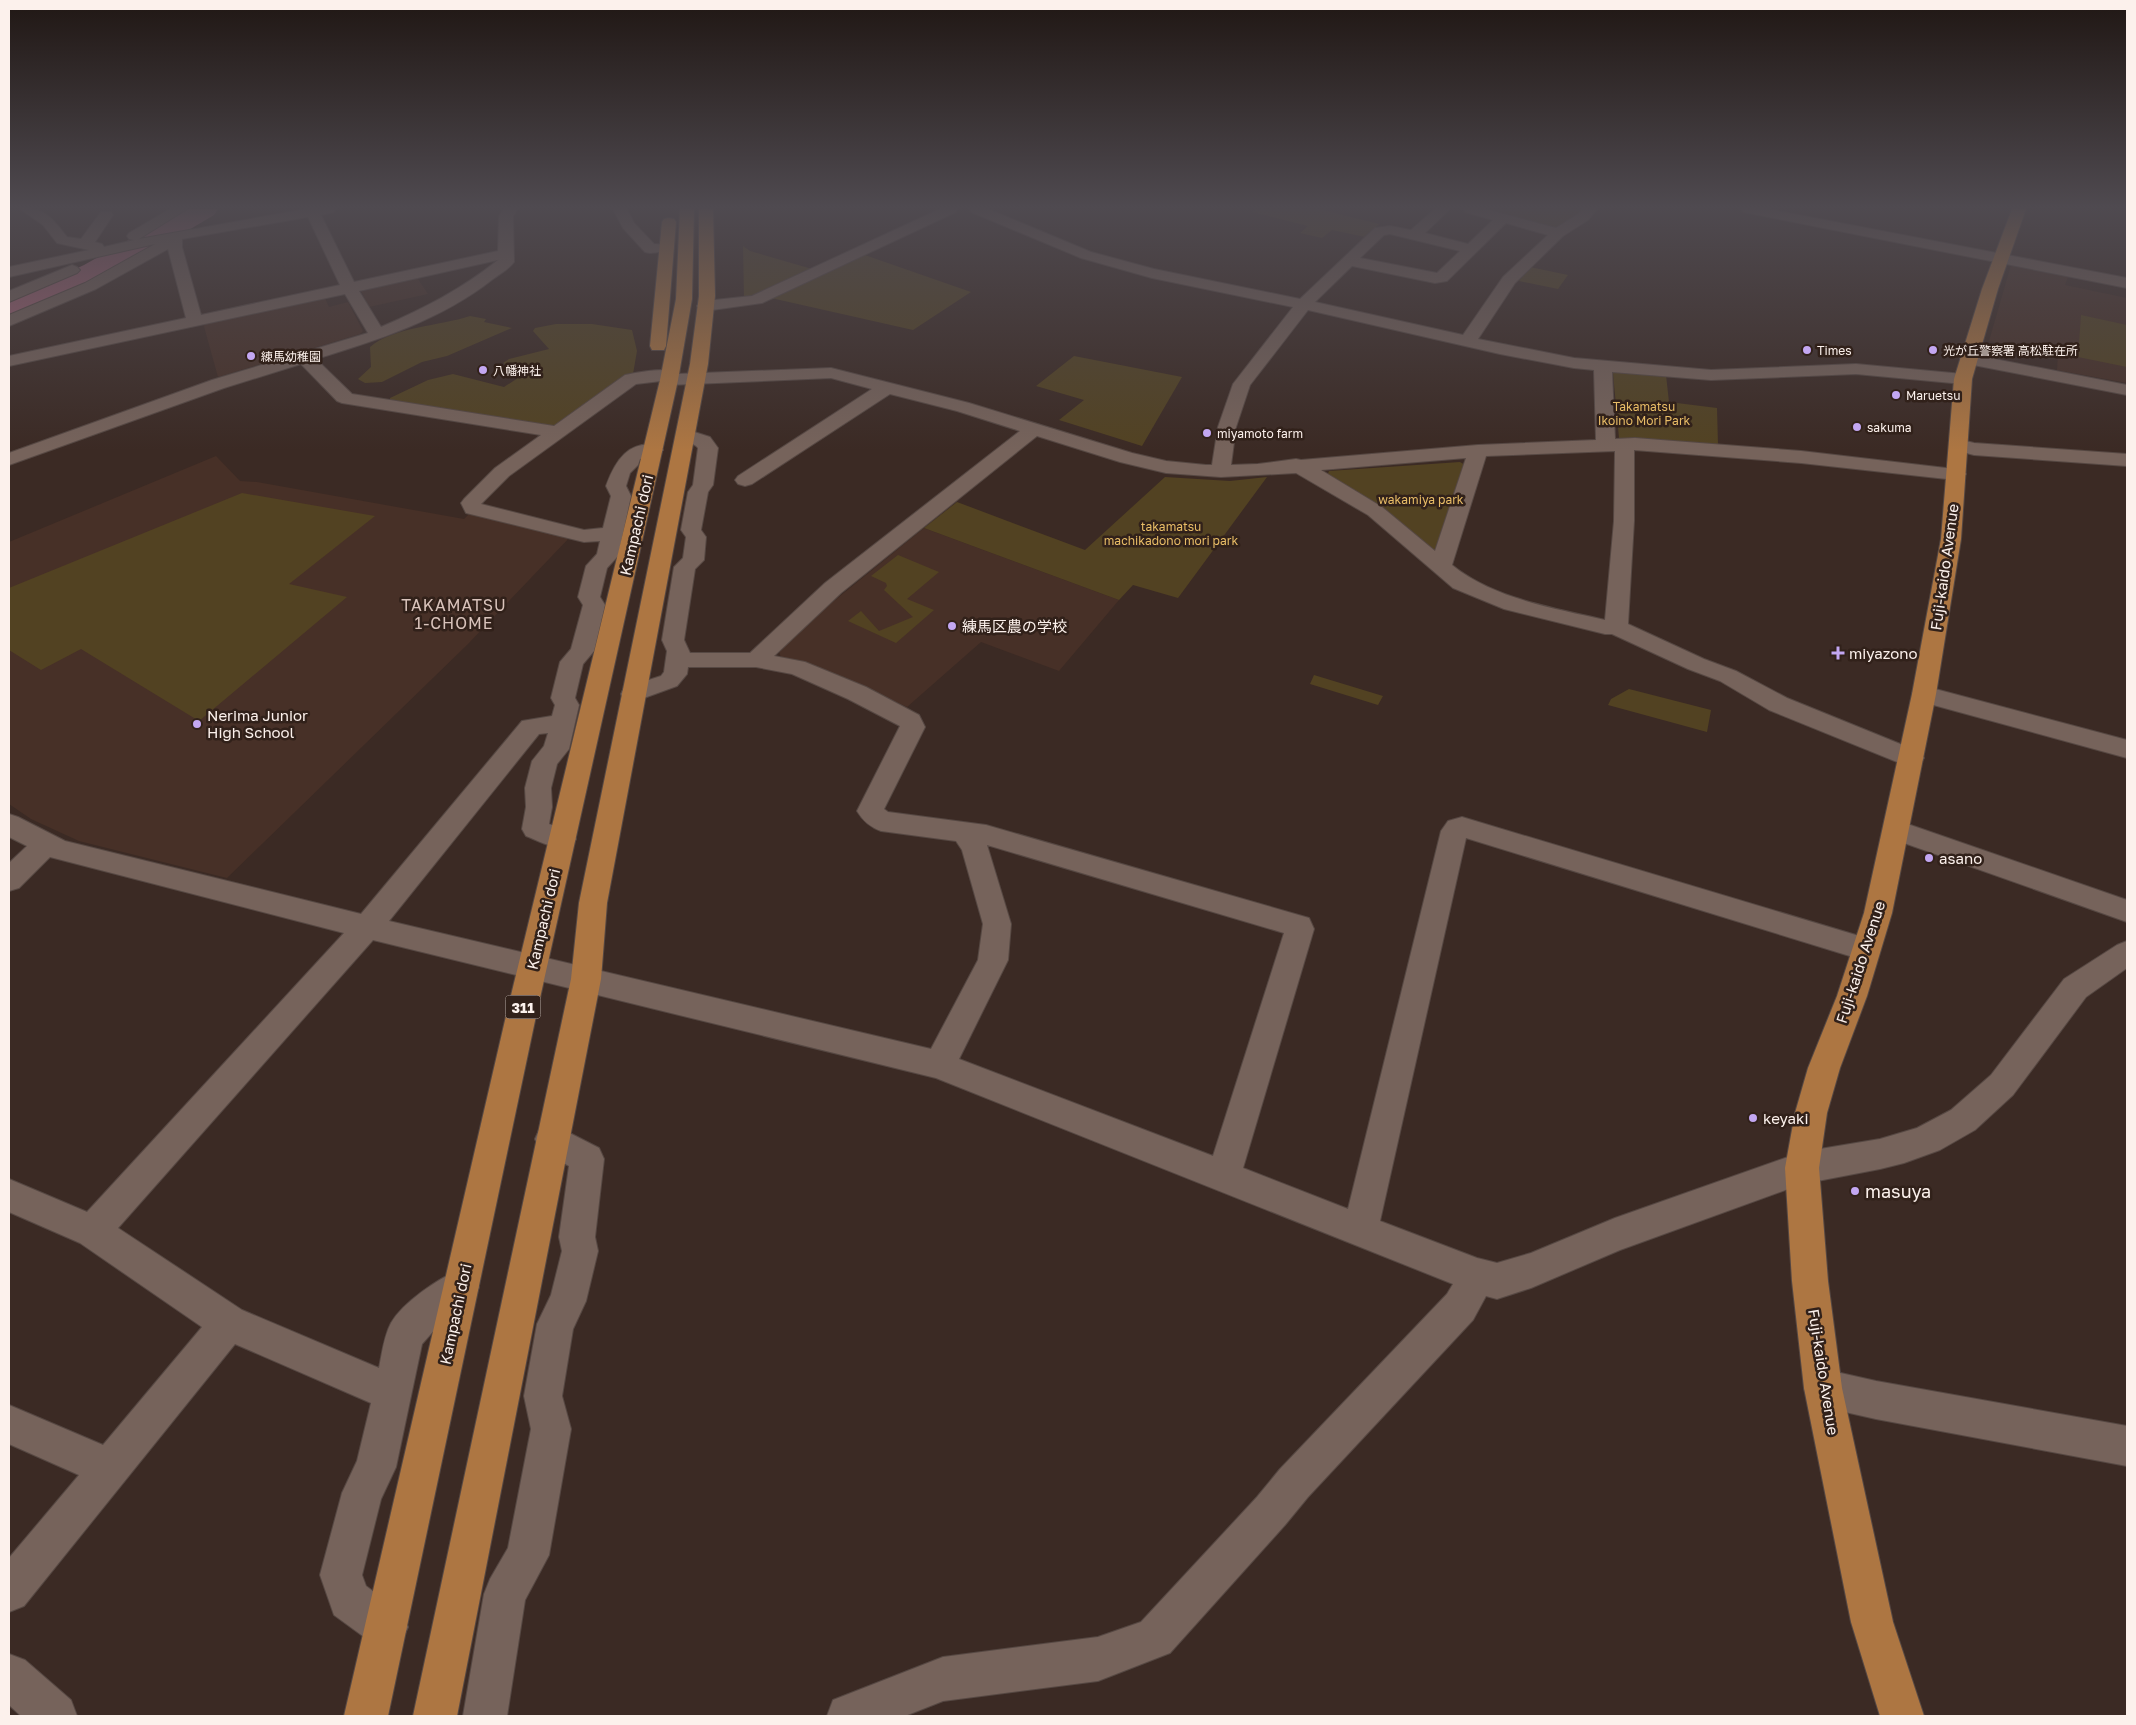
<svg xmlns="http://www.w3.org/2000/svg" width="2136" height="1725" font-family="'Golos Text','Noto Sans JP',sans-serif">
  <rect width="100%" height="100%" fill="#3b2a24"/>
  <path fill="#473027" d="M2015 264 2069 274 2065 285 2127 298V383L2057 370 2058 355 1989 341 2011 265Z
    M416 276 428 294 369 307 360 289Z
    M324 296 329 307 348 302 363 331 360 334 218 377 203 323Z
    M216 456 240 481 257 482 464 519 469 514 571 536 468 644 227 878 79 841 31 819 9 804V542Z
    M924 528 1119 600 1059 671 981 642 907 707 838 675 800 662 781 658 779 651 824 609Z"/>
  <path fill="#524222" d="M1258 209H1325L1323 210 1379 224 1365 237 1332 230 1322 238 1300 233 1308 226 1252 212Z
    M1478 209H1583C1576 218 1564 228 1552 228Z
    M743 246 750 251 812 269 752 299 744 298Z
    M862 254 971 292 913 330 771 298Z
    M1530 267 1568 275 1558 289 1519 281Z
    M2081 315 2127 325V367L2078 357Z
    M470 316 486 319 484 322 512 328 447 356 422 362 382 382 365 383 358 379 371 367 370 347C393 327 440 326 470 316Z
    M556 324H592L632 330 637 351 633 374 552 428 390 402V398L428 380 453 374 504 387 524 374 503 363 509 359 549 349 533 331 535 328Z
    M1074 356 1182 377 1142 446 1059 420 1084 400 1036 386Z
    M1616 372 1666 375 1669 402 1717 408 1718 445 1623 440 1619 438 1613 373Z
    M1460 462 1467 466 1440 549 1430 550 1327 476 1329 471Z
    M1165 477 1230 481 1267 477 1178 598 1133 585 1119 600 924 528 957 502 1085 550Z
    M242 493 375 516 289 584 347 597 199 721 81 649 41 670 9 650V588Z
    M898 555 939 572 907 599 934 610 896 643 848 621 861 611 879 631 913 617 884 590 887 586 886 583 871 576Z
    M1314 675 1383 696 1378 705 1310 684Z
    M1629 689 1711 710 1707 732 1608 705 1611 699Z"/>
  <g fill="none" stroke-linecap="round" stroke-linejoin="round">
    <path fill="#a36275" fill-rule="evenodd" d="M184 209H218L214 215 106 279 21 319 9 322V300L84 265Z"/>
    <g stroke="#564843" stroke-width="2">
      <path id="minor" d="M20 209C45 207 52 218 67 237L81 239 101 212H111L113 215 95 242 102 244 104 247 134 240 129 239 127 236 129 233 170 209H187L139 239 306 209H336L334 212 321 215 354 282 498 251 499 216 504 209H518L513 216 514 262C509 269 500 274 493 279 441 320 378 340 316 359L352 394 554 426 625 375C639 372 661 368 675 371L677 374 831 368 969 403 1132 453 1166 461 1206 465H1212L1218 427 1233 384 1293 307 1152 278 1081 258 971 212 969 209H988L1091 252 1154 269 1300 299 1375 228 1390 226 1411 230 1435 209H1450L1425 233 1468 244 1493 220 1465 212 1463 209H1485L1556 228 1578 214 1583 209H1597L1588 220 1563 236 1515 283 1478 339 1574 358 1711 370 1856 364 1963 374 1969 375 1972 379 1969 383 1963 384 1856 374 1711 380 1612 372 1615 439 1635 438 1801 451 1963 470 1966 474 1963 478 1956 480 1801 463 1634 450V521L1628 624 1704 659 1736 671 1787 698 1920 752 1924 758 1920 764 1911 767 1902 764 1769 710 1720 681 1688 669 1612 634H1605L1504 609 1453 588 1368 515 1296 473 1221 477 1166 473 1120 462 1037 436 841 593 774 656 805 662 866 687 919 715 925 727 884 809 888 812 986 825 1309 918 1314 929 1243 1168 1348 1209 1441 831 1448 821 1462 817 1876 941 1881 949 1876 957 1866 961 1466 838 1380 1221 1477 1258 1497 1263 1531 1253 1615 1218 1802 1152 1880 1139 1917 1128 1951 1110 1991 1075 2064 979 2117 945 2127 941V968L2086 997 2013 1095 1975 1130 1940 1150 1904 1163 1880 1169 1802 1184 1620 1250 1531 1288 1497 1299 1486 1296 1473 1320 1308 1497 1285 1525 1170 1653 1098 1681 943 1701 905 1716H827L833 1700 943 1657 1098 1637 1141 1622 1257 1497 1280 1469 1447 1294 1453 1284 936 1078 373 940 118 1228 242 1310 379 1368C382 1353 384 1336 391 1323 403 1302 439 1278 461 1269L474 1274 479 1287 474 1300 437 1327 422 1344 396 1467 381 1499 362 1575 366 1586 401 1612 408 1627 401 1642 386 1649 371 1642 334 1615 320 1575 342 1493 357 1461 371 1403 235 1344 24 1606 9 1612V1558L79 1475 9 1444V1405L103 1445 202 1327 80 1243 9 1212V1179L87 1212 344 933 50 857 19 888 9 891V863L27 846 9 837V814L18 817 65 841 361 914 522 721 552 716 555 705 551 698 560 662 571 649 583 605 578 597 586 566 597 554 600 541 584 542 466 513 461 503 464 499 495 468 541 435 342 403 337 401 301 364 224 388 9 465V453L212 380 368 333 345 294 9 366V356L186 318 168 249 96 289 9 326V315L85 283 155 244 9 277V267L89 250 57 243 43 225ZM308 217 340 285 201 315 182 247V239ZM1506 223 1548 235 1503 277 1463 335 1315 302 1352 266 1435 283 1447 281ZM1390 234 1460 251 1437 273 1360 258 1384 235ZM498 260C460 290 425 308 381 327L359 291ZM1308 310 1500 354 1574 368 1594 370 1596 440 1478 445 1301 460 1296 459 1258 464 1231 465 1236 427 1250 385ZM831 378 872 389 738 476 735 480 738 484 745 486 752 484 890 394 957 411 1020 431 825 583 750 653H690L684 640 695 569 704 560 706 537 701 530 708 492 713 485 718 448 710 437 685 429 678 431 676 435C681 443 693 441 698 448L693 485 688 492 681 530 686 537 683 558 674 567 662 640 667 651 664 672 661 676 624 688 621 694 624 700 633 702 677 686 687 674 688 667H756L792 674 848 699 900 726 857 811C863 821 870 827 881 831L956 841 962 850 983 924 978 960 931 1049 389 921 539 734 548 733 544 746 532 761 525 788 526 807 522 829 526 836C541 842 556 851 572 846L576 839 572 832 549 824 552 807 551 788 557 764 569 749 579 705 575 698 583 664 594 651 605 605 600 597 607 568 618 556 631 496 626 486 630 473 638 465 640 459 660 454 663 450 660 446C629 438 615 461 606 486L611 496 603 528 584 530 481 504 509 476 636 384 661 381 669 385ZM1615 451 1614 521 1605 620C1554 608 1494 599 1452 565L1486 456ZM1466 458 1435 551 1382 507 1321 470ZM987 845 1284 933 1213 1156 959 1059 1008 960 1011 924Z
        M613 209H627L634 223 654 244 672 245 674 248 672 251 650 253 645 252 623 228Z
        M940 209H958L956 212 762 303 705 311 699 309 697 306 699 303 705 301 752 296Z
        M1741 209H1768L2127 278V288L1748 213 1743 212Z
        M72 265 77 267 80 270 77 273 9 302V291Z
        M1969 354 2127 385V395L1963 363 1960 359 1963 355Z
        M1958 439 1974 443 2127 454V466L1974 455 1951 449 1949 445 1951 441Z
        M1924 686 2127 740V758L1915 700 1912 694 1915 688Z
        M1896 820 2127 900V922L1887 837 1883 830 1887 823Z
        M552 1124 599 1148 604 1159 595 1237 598 1251 586 1301 573 1329 562 1396 571 1429 549 1555 525 1600 507 1716H463L484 1594 490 1579 508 1548 531 1429 524 1396 537 1324 551 1295 562 1251 559 1237 569 1166 540 1150 535 1139 540 1128Z
        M1823 1369 1876 1381 2127 1426V1466L1876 1419 1823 1407 1809 1402 1804 1388 1809 1374Z
        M9 1654 25 1660 71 1700 77 1716H21L9 1705Z"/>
    </g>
    <g stroke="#564843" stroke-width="2">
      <path id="major" d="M680 209H694L692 299 678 380 536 1016 388 1716H344L506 1016 660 380 676 299Z
        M699 209H713L715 296 708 364 607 903 601 979 457 1716H413L571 979 579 903 690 364 699 296Z
        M2012 209H2026L1998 289 1972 379 1961 539 1936 694 1892 913 1867 996 1840 1068 1827 1113 1819 1168 1828 1281 1842 1388 1893 1622 1924 1716H1880L1851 1622 1804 1388 1792 1281 1785 1168 1795 1113 1808 1068 1837 996 1864 913 1912 694 1941 539 1954 379 1982 289Z
        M669 218 674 219 676 222 666 346 664 350H652L650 346 662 222 664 219Z"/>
    </g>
    <use href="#minor" fill="#76635b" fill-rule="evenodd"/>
    <use href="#major" fill="#ad7642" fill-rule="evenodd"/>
  </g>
  <linearGradient id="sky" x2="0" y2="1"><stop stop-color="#201714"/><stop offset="0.46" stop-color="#4f4a50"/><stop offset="1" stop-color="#4f4a50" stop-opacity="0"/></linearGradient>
  <rect width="2136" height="450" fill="url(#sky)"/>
  <g fill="#c3a7f2" stroke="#31211a" stroke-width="2">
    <circle cx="1807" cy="350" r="5"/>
    <circle cx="1933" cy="350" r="5"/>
    <circle cx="251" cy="356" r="5"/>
    <circle cx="483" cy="370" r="5"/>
    <circle cx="1896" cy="395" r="5"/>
    <circle cx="1857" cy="427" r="5"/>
    <circle cx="1207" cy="433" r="5"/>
    <circle cx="952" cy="626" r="5"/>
    <path d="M1835.5 645.5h5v5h5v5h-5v5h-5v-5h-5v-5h5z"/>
    <circle cx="197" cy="724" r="5"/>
    <circle cx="1929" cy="858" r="5"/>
    <circle cx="1753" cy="1118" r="5"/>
    <circle cx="1855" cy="1191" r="5"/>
  </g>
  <g text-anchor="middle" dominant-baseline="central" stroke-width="5" stroke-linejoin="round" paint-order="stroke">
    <g font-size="12" fill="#fcf1ec" stroke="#31211a" text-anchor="start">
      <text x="1817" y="350">Times</text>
      <text x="1943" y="350">光が丘警察署 高松駐在所</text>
      <text x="261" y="356">練馬幼稚園</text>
      <text x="493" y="370">八幡神社</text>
      <text x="1906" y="395">Maruetsu</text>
      <text x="1867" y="427">sakuma</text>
      <text x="1217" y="433">miyamoto farm</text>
    </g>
    <g font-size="12" fill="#e9bd67" stroke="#31211a">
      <text x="1644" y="406">Takamatsu<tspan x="1644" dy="14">Ikoino Mori Park</tspan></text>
      <text x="1421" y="499">wakamiya park</text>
      <text x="1171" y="526">takamatsu<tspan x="1171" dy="14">machikadono mori park</tspan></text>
    </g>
    <rect fill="#31211a" stroke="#bfb3ad" stroke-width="1" x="505.5" y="995.5" width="35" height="23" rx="4"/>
    <g font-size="14" font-weight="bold" fill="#fcf1ec">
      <text x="523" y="1007">311</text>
    </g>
    <g font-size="15" fill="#fcf1ec" stroke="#31211a">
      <text transform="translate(636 525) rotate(-77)">Kampachi dori</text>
      <text transform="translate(1944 567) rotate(-82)">Fuji-kaido Avenue</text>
      <text transform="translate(543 919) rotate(-77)">Kampachi dori</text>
      <text transform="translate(1860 962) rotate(-72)">Fuji-kaido Avenue</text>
      <text transform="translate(455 1314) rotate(-78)">Kampachi dori</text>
      <text transform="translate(1824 1372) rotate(81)">Fuji-kaido Avenue</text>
    </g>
    <g font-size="15" fill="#fcf1ec" stroke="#31211a" text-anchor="start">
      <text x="962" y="626">練馬区農の学校</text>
      <text x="1849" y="653">miyazono</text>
      <text x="207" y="715">Nerima Junior<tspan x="207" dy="17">High School</tspan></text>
      <text x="1939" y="858">asano</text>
      <text x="1763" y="1118">keyaki</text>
    </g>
    <g font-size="16" letter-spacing="1" fill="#d9c3bb" stroke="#31211a">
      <text x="454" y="605">TAKAMATSU<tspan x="454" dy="18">1-CHOME</tspan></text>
    </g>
    <g font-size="18" fill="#fcf1ec" stroke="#31211a" text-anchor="start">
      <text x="1865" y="1191">masuya</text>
    </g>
  </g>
  <rect width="2136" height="1725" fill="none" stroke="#fcf1ec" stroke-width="20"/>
</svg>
